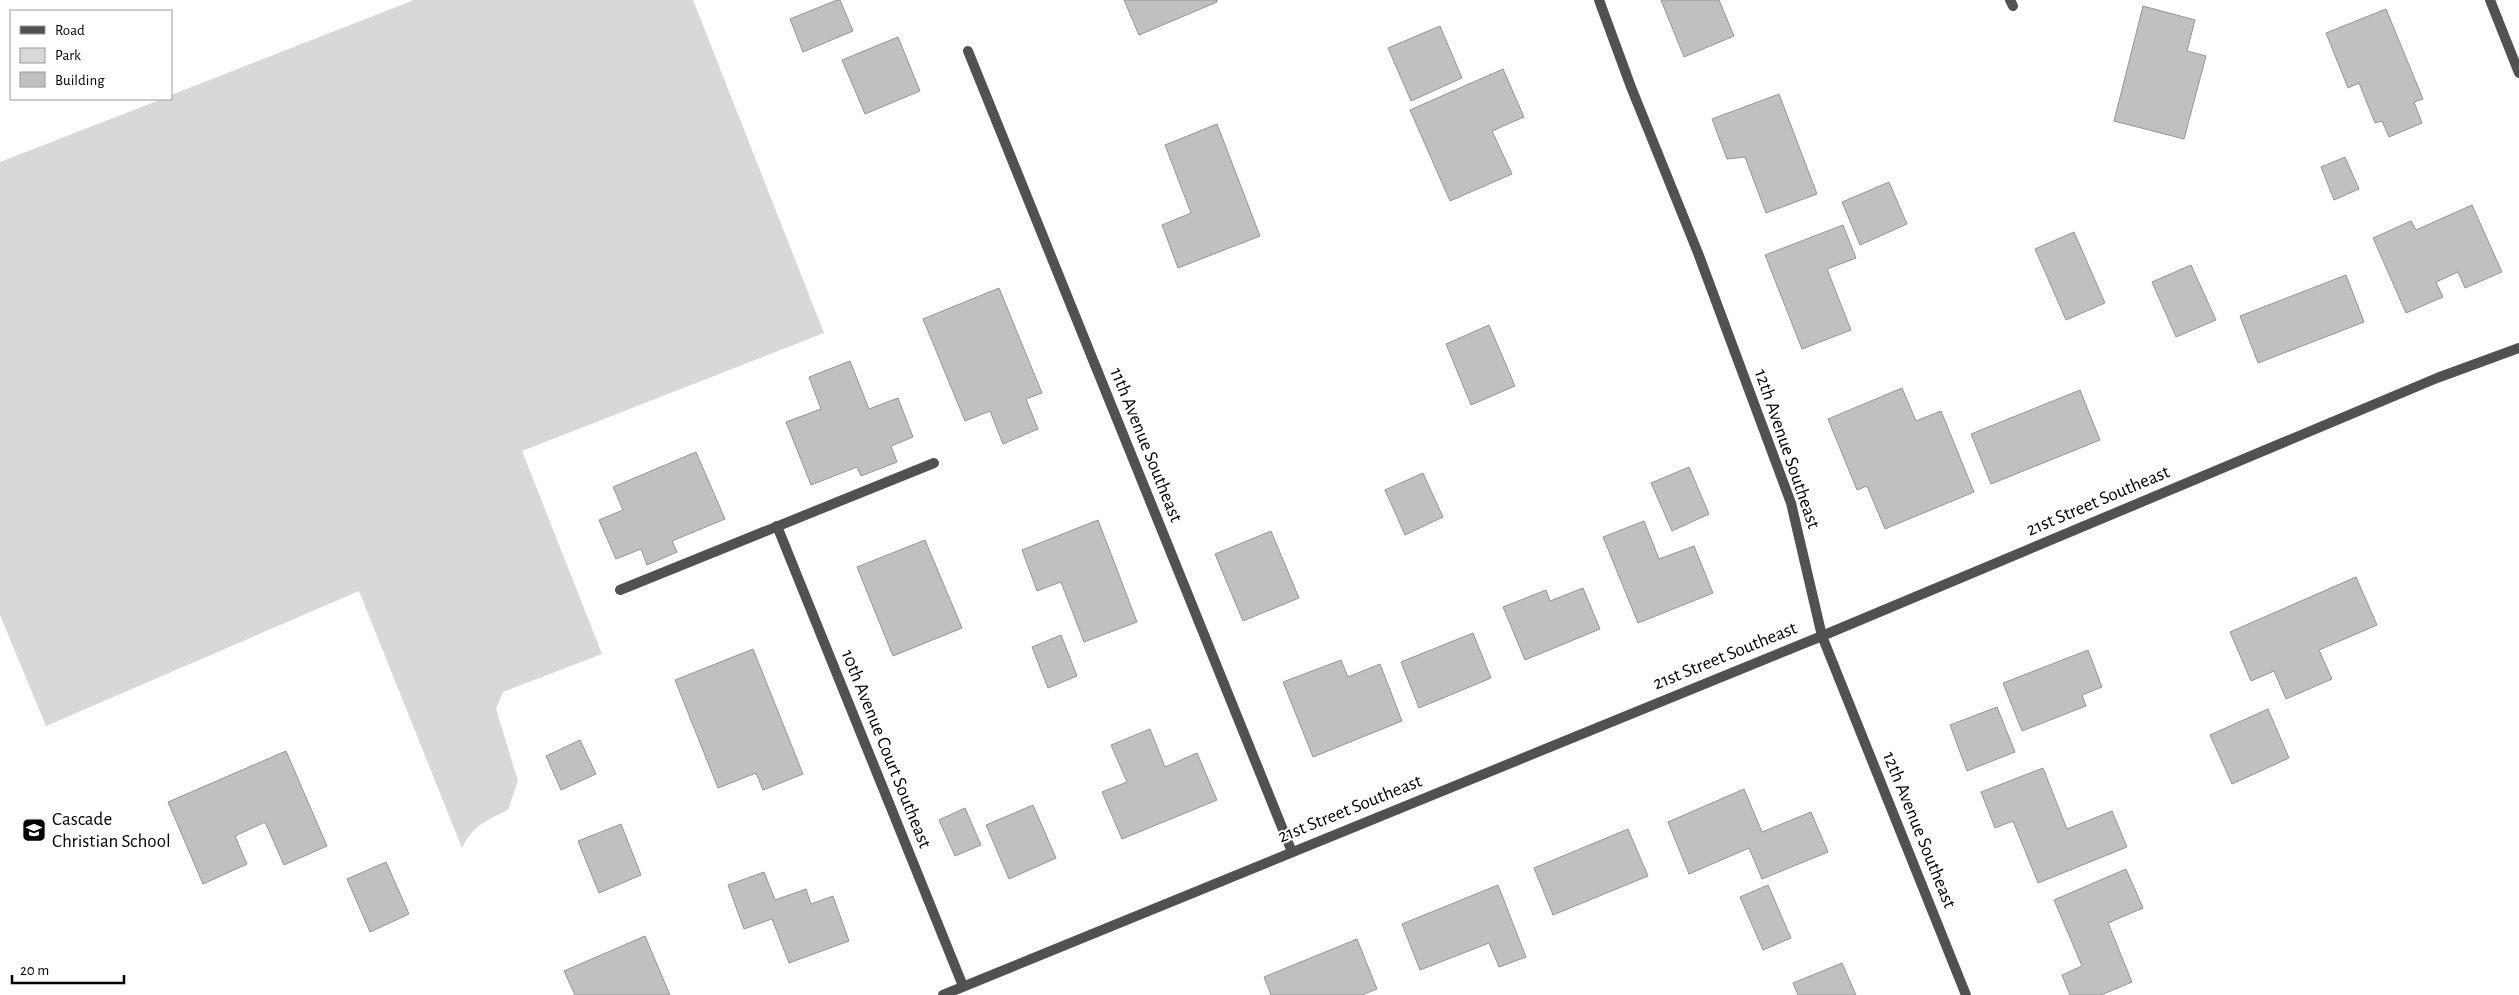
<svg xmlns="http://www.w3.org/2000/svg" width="2519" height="995" font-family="'Alegreya Sans',sans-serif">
  <rect width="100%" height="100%" fill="#fff"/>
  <path fill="#d8d8d8" d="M414 0H693L824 333 522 451 602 654 503 692 496 709 518 781 508 810C486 821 473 825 462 848L359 591 46 726 0 615V162L162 99H171V95Z"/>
  <path fill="#c0c0c0" stroke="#959595" d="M837 0H840L853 31 803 52 790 19Z
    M1124 0H1217V2L1139 35Z
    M1661 0H1719L1734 36 1684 57Z
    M2143 6 2195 20 2187 51 2206 56 2184 139 2114 121Z
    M2386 9 2423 99 2414 102 2422 123 2389 137 2382 121 2375 123 2359 83 2348 88 2326 33Z
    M1440 26 1462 78 1411 101 1388 48Z
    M898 37 920 91 865 114 842 60Z
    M1503 69 1524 117 1492 131 1512 174 1450 201 1410 110Z
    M1779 94 1817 194 1766 213 1745 157 1727 159 1712 119Z
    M1217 124 1260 236 1178 268 1162 225 1191 213 1165 145Z
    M2345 157 2359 189 2334 200 2321 167Z
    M1889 182 1907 224 1860 245 1842 202Z
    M2472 205 2502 272 2465 288 2458 272 2436 282 2443 297 2406 313 2373 238 2411 221 2416 230Z
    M1843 225 1856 258 1827 269 1851 330 1802 349 1765 255Z
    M2074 232 2105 303 2066 320 2035 249Z
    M2191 265 2216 320 2176 337 2152 282Z
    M2346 275 2364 322 2258 363 2240 316Z
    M999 288 1042 393 1026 399 1038 429 1003 444 990 411 965 421 923 319Z
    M1489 325 1515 386 1471 405 1446 344Z
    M850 361 869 409 898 398 913 437 891 446 897 462 861 476 857 467 811 485 786 422 821 409 809 377Z
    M1902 388 1916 421 1941 411 1974 492 1885 529 1867 486 1857 490 1828 419Z
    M2080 390 2100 440 1991 484 1971 434Z
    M696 452 725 519 672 541 677 552 647 565 641 549 616 559 599 520 623 510 613 487Z
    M1689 467 1709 514 1672 531 1651 483Z
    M1423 473 1443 517 1405 535 1385 490Z
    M1098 520 1137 622 1084 642 1061 582 1037 591 1022 550Z
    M1644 521 1659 559 1694 546 1713 593 1638 623 1603 537Z
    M1271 531 1299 598 1243 621 1215 554Z
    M925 540 962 628 893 656 857 567Z
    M2356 577 2377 625 2319 650 2332 679 2286 699 2274 671 2251 681 2230 632Z
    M1583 588 1600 629 1525 660 1503 607 1546 590 1550 601Z
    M1473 633 1491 678 1419 708 1401 662Z
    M1061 635 1077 676 1048 688 1032 647Z
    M753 649 803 774 763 790 756 773 718 788 675 680Z
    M2088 650 2102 687 2082 695 2086 706 2022 731 2003 683Z
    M1341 660 1348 677 1380 664 1402 721 1313 757 1283 682Z
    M1997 707 2015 752 1967 771 1950 725Z
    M2268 709 2289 758 2232 784 2210 735Z
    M1150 729 1165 767 1197 753 1217 800 1122 839 1102 792 1127 782 1111 745Z
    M580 740 596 774 561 790 546 756Z
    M286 751 327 846 284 865 265 822 235 836 247 864 203 884 168 802Z
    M2043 768 2067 829 2112 811 2127 847 2038 883 2013 821 1995 828 1981 792Z
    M1744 789 1762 832 1811 812 1828 852 1762 879 1749 848 1689 874 1668 822Z
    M1033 805 1056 858 1009 879 986 825Z
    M965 808 981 845 955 856 939 820Z
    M621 824 641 875 599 893 578 841Z
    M1628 829 1648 876 1553 915 1534 868Z
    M386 862 409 914 370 932 347 879Z
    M2126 869 2143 908 2108 923 2132 982 2101 995H2070L2062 975 2082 966 2054 900Z
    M764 872 775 900 806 889 811 904 833 896 849 941 789 963 772 919 744 929 728 885Z
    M1498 885 1526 957 1499 967 1489 943 1420 970 1402 924Z
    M1768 885 1791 938 1763 950 1740 897Z
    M645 936 670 995H575L564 971Z
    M1357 939 1377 989 1362 995H1271L1264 977Z
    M1842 963 1856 995H1798L1793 983Z"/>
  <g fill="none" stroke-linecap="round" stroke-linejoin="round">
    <path stroke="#515151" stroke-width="10" d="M620 590 934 463"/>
    <path stroke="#515151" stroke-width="10" d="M1599 0 1631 87 1698 253 1791 503 1822 636 1966 995
      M2010 0 2013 6
      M2490 0 2519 73
      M968 51 1292 852
      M777 526 963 986
      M943 995 1822 636 2437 378 2519 348"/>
  </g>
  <defs>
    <g id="school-square" transform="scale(1.25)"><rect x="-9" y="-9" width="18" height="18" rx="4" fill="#000" stroke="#fff"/><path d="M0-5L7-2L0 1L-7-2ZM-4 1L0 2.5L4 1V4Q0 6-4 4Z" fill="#fff"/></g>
  </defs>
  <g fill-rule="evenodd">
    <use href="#school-square" x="34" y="830"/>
  </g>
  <g text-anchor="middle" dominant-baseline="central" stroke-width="4" stroke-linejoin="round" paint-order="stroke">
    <g font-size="19" fill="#000" stroke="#fff">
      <text transform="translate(1146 445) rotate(68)">11th Avenue Southeast</text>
      <text transform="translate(1787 449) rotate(71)">12th Avenue Southeast</text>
      <text transform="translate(2098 501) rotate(-23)">21st Street Southeast</text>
      <text transform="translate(1725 656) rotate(-22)">21st Street Southeast</text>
      <text transform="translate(886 749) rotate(68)">10th Avenue Court Southeast</text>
      <text transform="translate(1350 809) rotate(-22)">21st Street Southeast</text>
      <text transform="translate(1919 830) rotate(68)">12th Avenue Southeast</text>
    </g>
    <g font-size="19" fill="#000" stroke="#fff" text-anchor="start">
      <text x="52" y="819">Cascade<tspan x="52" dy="22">Christian School</tspan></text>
    </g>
  </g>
  <rect x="10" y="10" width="162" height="90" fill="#ffffff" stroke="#999999"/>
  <rect x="20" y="26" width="25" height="8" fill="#515151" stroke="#999999"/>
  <text x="55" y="35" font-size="15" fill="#000000">Road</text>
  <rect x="20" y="48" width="25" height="15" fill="#d8d8d8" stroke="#999999"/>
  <text x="55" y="60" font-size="15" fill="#000000">Park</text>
  <rect x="20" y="72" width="25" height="15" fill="#c0c0c0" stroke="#999999"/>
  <text x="55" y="85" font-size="15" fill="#000000">Building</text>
  <path d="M12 975v8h112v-8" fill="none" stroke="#000000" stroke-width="2.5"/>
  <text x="20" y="975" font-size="15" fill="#000000" stroke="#ffffff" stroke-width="4" paint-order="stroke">20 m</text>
</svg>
